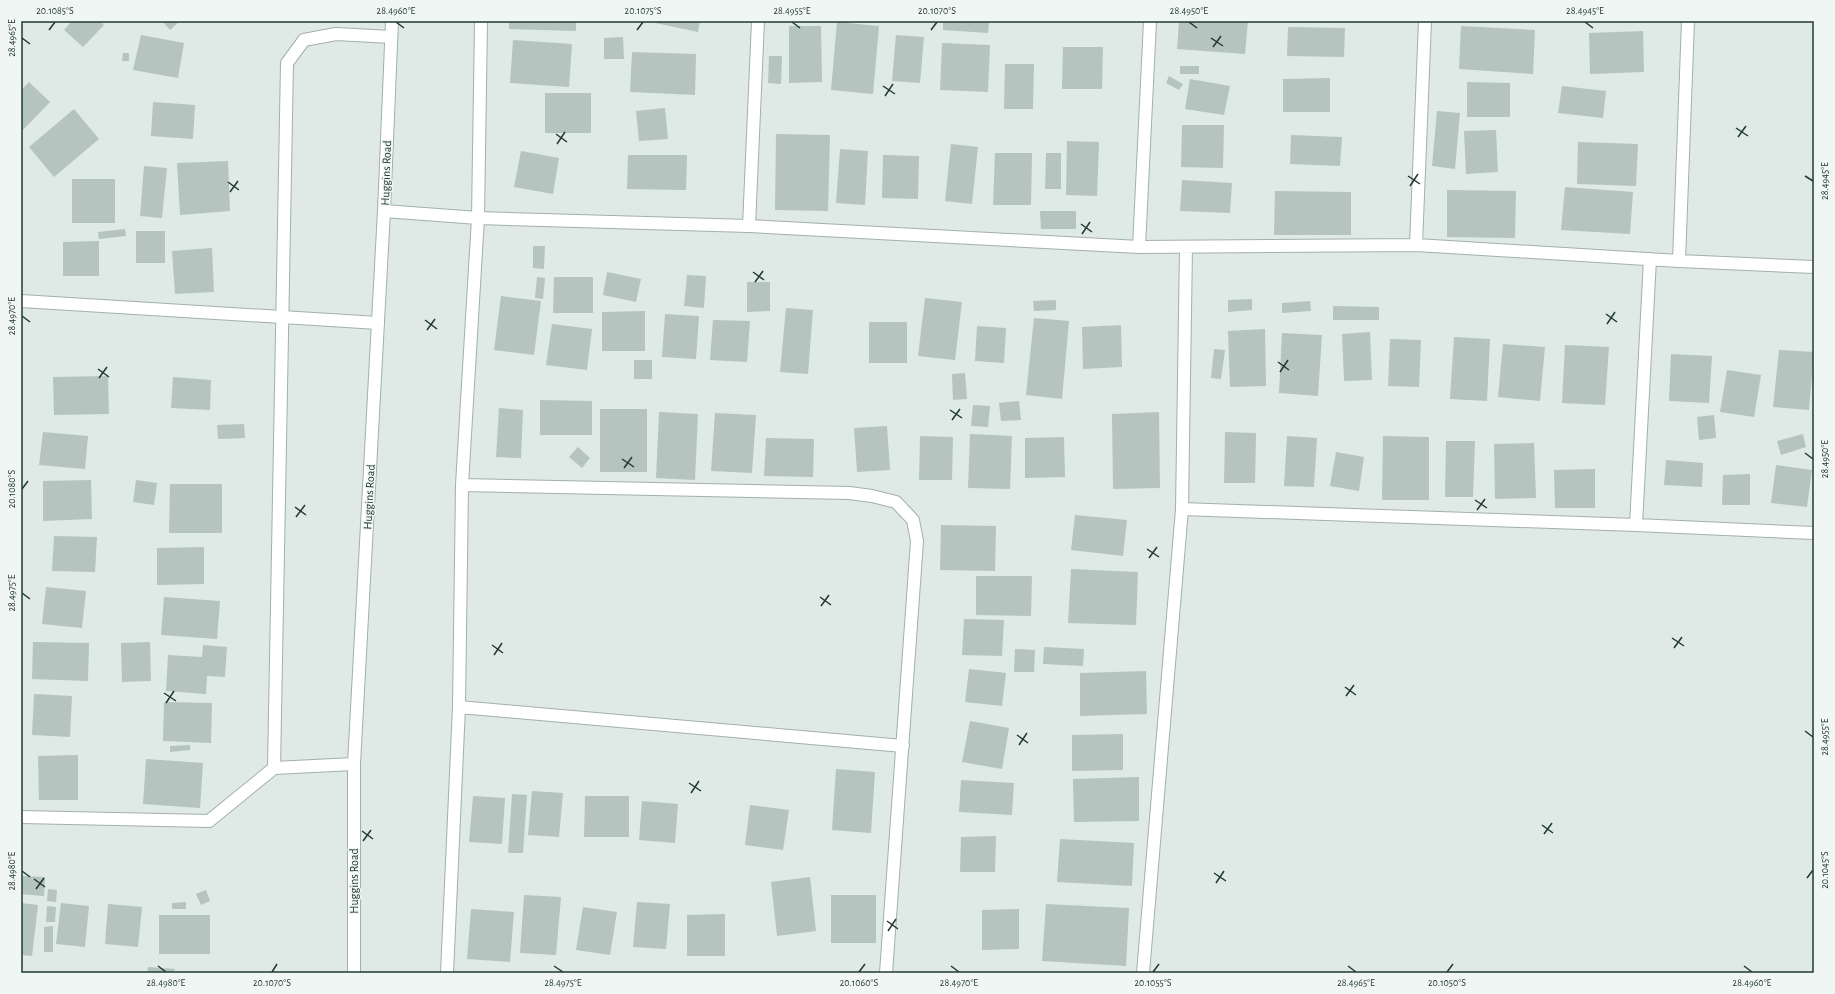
<svg xmlns="http://www.w3.org/2000/svg" width="1835" height="994" font-family="'Alegreya Sans',sans-serif">
  <rect width="100%" height="100%" fill="#dfe9e6"/>
  <path fill="#b5c4bf" d="M72 21H100L104 25 83 47 64 30Z
    M162 21H180L170 30Z
    M509 21H576V31L509 29Z
    M646 21H700L698 32Z
    M943 21H989L988 33 943 30Z
    M1179 21H1248L1245 54 1177 49Z
    M837 22 879 26 873 94 831 90Z
    M789 26H821L822 82 789 83Z
    M1461 26 1535 30 1533 74 1459 69Z
    M1288 27 1345 28 1344 57 1287 56Z
    M1643 31 1644 72 1590 74 1589 33Z
    M141 35 184 43 178 78 133 70Z
    M896 35 924 37 920 83 892 81Z
    M623 37 624 59H604V38Z
    M513 40 572 44 569 87 510 83Z
    M942 43 990 45 988 92 940 90Z
    M1063 47H1103L1102 89H1062Z
    M632 52 696 54 695 95 630 92Z
    M123 53H129V61H122Z
    M769 56H782L781 84 768 83Z
    M1005 64H1034L1033 109H1004Z
    M1180 66H1199V74H1180Z
    M1169 76 1183 84 1179 90 1166 83Z
    M1330 78V112H1283V79Z
    M1190 79 1230 86 1224 115 1185 109Z
    M29 82 50 102 21 132V90Z
    M1467 82 1510 83V117H1467Z
    M1562 86 1606 91 1603 118 1558 113Z
    M545 93H591V133H545Z
    M153 102 195 105 193 139 151 136Z
    M665 108 668 139 639 141 636 111Z
    M74 109 99 139 54 177 29 147Z
    M1437 111 1460 113 1455 169 1432 166Z
    M1182 125H1224L1223 168 1181 167Z
    M1496 130 1498 172 1466 174 1464 131Z
    M776 134 830 135 828 211 775 210Z
    M1291 135 1342 137 1340 166 1290 164Z
    M1067 141 1099 142 1097 196 1066 195Z
    M1578 142 1638 144 1636 186 1577 184Z
    M951 144 978 147 972 204 945 201Z
    M840 149 868 151 865 205 836 203Z
    M521 151 559 158 553 194 514 187Z
    M995 153H1032L1031 205H993Z
    M1046 153H1061V189H1045Z
    M628 155H687L686 190 627 189Z
    M883 155 919 156 918 199 882 198Z
    M228 161 230 211 180 215 177 163Z
    M144 166 167 168 162 218 140 216Z
    M72 179H115V223H72Z
    M1182 180 1232 183 1230 213 1180 211Z
    M1565 187 1633 192 1630 234 1561 230Z
    M1447 190 1516 191 1515 238 1447 237Z
    M1275 191 1351 192V235H1274Z
    M1040 211H1076V229H1041Z
    M125 229 126 236 99 239 98 232Z
    M136 231H165V263H136Z
    M99 241V276H63V242Z
    M533 246H545L544 269 533 268Z
    M212 248 214 292 175 294 172 251Z
    M607 272 641 279 636 302 603 295Z
    M687 275 706 276 704 308 684 306Z
    M537 277 545 278 543 299 535 298Z
    M554 277H593V313H553Z
    M747 282H770V311L747 312Z
    M501 296 541 301 534 355 494 350Z
    M925 298 962 302 955 360 918 356Z
    M1252 299V310L1228 312V300Z
    M1056 300V310L1034 311 1033 301Z
    M1310 301 1311 311 1282 313V303Z
    M1333 306 1379 307V320H1333Z
    M786 308 813 310 808 374 780 372Z
    M645 311V351H602V312Z
    M665 314 699 316 696 359 662 357Z
    M1034 318 1069 321 1062 399 1026 395Z
    M713 320 750 321 747 362 710 360Z
    M869 322H907V363H869Z
    M552 324 592 329 587 370 546 365Z
    M1121 325 1122 367 1083 369 1082 327Z
    M977 326 1006 328 1004 363 975 361Z
    M1265 329 1266 386 1230 387 1228 331Z
    M1370 332 1372 380 1344 381 1342 334Z
    M1282 333 1322 335 1318 396 1279 393Z
    M1454 337 1490 339 1487 401 1450 399Z
    M1390 339 1421 340 1419 387 1388 386Z
    M1503 344 1545 347 1540 401 1498 397Z
    M1565 345 1609 347 1605 405 1562 403Z
    M1214 349 1225 350 1221 379 1211 378Z
    M1779 350 1814 352 1809 410 1773 407Z
    M1671 354 1712 356 1709 403 1669 401Z
    M634 360H652V379H634Z
    M1727 370 1761 375 1754 417 1720 412Z
    M965 373 967 399 953 400 952 374Z
    M108 376 109 414 54 415 53 377Z
    M173 377 211 380 210 410 171 408Z
    M540 400 592 401V435H540Z
    M1019 401 1021 420 1001 421 999 403Z
    M973 405 990 406 988 427 971 426Z
    M499 408 523 410 521 458 496 457Z
    M600 409H647V472H600Z
    M659 412 698 414 695 480 656 478Z
    M1159 412 1160 488 1113 489 1112 414Z
    M715 413 756 415 752 473 711 471Z
    M1714 415 1716 438 1699 440 1697 417Z
    M244 424 245 438 218 439 217 425Z
    M887 426 890 470 857 472 854 428Z
    M43 432 88 436 85 469 39 465Z
    M1225 432 1256 433 1255 483H1224Z
    M970 434 1012 436 1010 489 968 488Z
    M1803 434 1806 447 1781 455 1777 441Z
    M920 436 953 437 952 480H919Z
    M1287 436 1317 438 1314 487 1284 486Z
    M1383 436 1429 437V500H1382Z
    M1064 437 1065 477 1025 478V438Z
    M766 438 814 439 813 477 764 476Z
    M1446 441H1475L1473 497H1445Z
    M1534 443 1536 498 1495 499 1494 444Z
    M578 447 590 458 582 468 569 457Z
    M1336 452 1364 457 1359 491 1330 486Z
    M1666 460 1703 463 1702 487 1664 485Z
    M1776 465 1812 470 1807 507 1771 503Z
    M1595 469V508H1555L1554 470Z
    M1750 474V505H1722L1723 475Z
    M91 480 92 519 43 521V481Z
    M136 480 157 483 154 505 133 502Z
    M170 484H222V533H169Z
    M1075 515 1127 520 1123 556 1071 550Z
    M941 525 996 526 995 571 940 570Z
    M54 536 97 537 95 572 52 571Z
    M204 547V584L157 585V548Z
    M1071 569 1138 572 1136 625 1068 623Z
    M976 576H1032L1031 616 976 615Z
    M46 587 86 591 82 628 42 624Z
    M164 597 220 601 217 639 161 635Z
    M964 619 1004 620 1002 656 962 655Z
    M33 642 89 643 88 681 32 679Z
    M150 642 151 681 122 682 121 643Z
    M203 645 227 647 225 677 207 676 206 694 166 691 168 655 202 657Z
    M1044 647 1084 649 1083 666 1043 664Z
    M1015 649 1035 650 1034 672H1014Z
    M969 669 1006 673 1002 706 965 702Z
    M1146 671 1147 714 1080 716V673Z
    M34 694 72 696 70 737 32 735Z
    M164 702 212 703 211 743 163 741Z
    M970 721 1009 728 1002 769 962 762Z
    M1123 734V770L1072 771V735Z
    M190 745V750L170 752V746Z
    M78 755V800H39L38 756Z
    M146 759 203 763 200 808 143 804Z
    M836 769 875 772 871 833 832 830Z
    M1139 777V821L1074 822 1073 779Z
    M961 780 1014 783 1012 815 959 812Z
    M532 791 563 793 559 837 528 835Z
    M512 794 527 795 523 853H508Z
    M473 796 505 798 502 844 469 842Z
    M585 796H629V837H584Z
    M642 801 678 804 675 843 639 840Z
    M750 805 789 810 783 850 745 845Z
    M996 836 995 872H960L961 837Z
    M1060 839 1134 843 1132 886 1057 882Z
    M21 876 45 877 44 896 21 894Z
    M810 877 816 931 777 936 771 882Z
    M48 889 57 890 56 902 47 901Z
    M206 890 210 901 201 905 196 894Z
    M524 895 561 897 556 955 520 953Z
    M831 895H876V943H831Z
    M186 902V909H172V903Z
    M637 902 670 904 666 949 633 947Z
    M21 903 38 905 32 956 21 955Z
    M61 903 89 906 85 947 56 944Z
    M108 904 142 907 138 947 105 944Z
    M1046 904 1129 908 1126 966 1042 961Z
    M47 906 56 907 55 922H46Z
    M583 907 617 912 610 955 576 950Z
    M471 909 514 912 510 962 467 959Z
    M1019 909V949L982 950V910Z
    M725 914V956H687V915Z
    M159 915H210V954H159Z
    M53 926V952H44V927Z
    M148 967 175 969 174 973H147Z"/>
  <g fill="none" stroke-linecap="round" stroke-linejoin="round">
    <g stroke="#a2b0ad" stroke-width="14">
      <path id="minor" d="M384 211 478 218 749 226 1139 247 1416 245 1679 261 1814 267
        M749 226 758 21
        M1416 245 1425 21
        M1139 247 1150 21
        M1679 261 1688 21
        M21 301 378 323
        M462 485 849 493 872 496 896 502 913 520 917 541 886 973
        M1182 509 1636 525 1814 533
        M1636 525 1650 259
        M459 707 903 746
        M274 768 287 63 304 40 336 34 391 37
        M21 817 209 821 274 768 354 764
        M447 973 459 707 462 485 478 218 481 21
        M1143 973 1182 509 1186 247"/>
    </g>
    <g stroke="#a2b0ad" stroke-width="14">
      <path id="tertiary" d="M354 973V764L384 211 392 21"/>
    </g>
    <use href="#minor" stroke="#fff" stroke-width="12"/>
    <use href="#tertiary" stroke="#fff" stroke-width="12"/>
  </g>
  <path fill="none" stroke="#213834" stroke-width="1.5" d="M396 22 404 28M792 22 800 28M1189 22 1197 28M1585 22 1593 28M49 30 55 22M637 30 643 22M931 30 937 22M22 38 30 44M1211 38 1223 46M1213 47 1221 36M883 86 895 94M885 96 893 84M1736 128 1748 136M556 134 567 142M1738 137 1746 126M557 144 565 132M1408 176 1420 184M1805 176 1813 181M228 182 239 190M1410 186 1418 174M230 192 238 181M1081 224 1092 232M1082 234 1090 222M753 272 764 280M755 282 763 271M1606 314 1617 322M22 316 30 322M425 320 437 329M1607 324 1615 312M427 330 435 319M1278 362 1289 370M98 369 109 377M1280 372 1288 360M99 378 107 367M950 410 962 418M952 420 960 409M1805 453 1813 459M622 459 634 467M624 468 632 457M22 489 28 481M1475 500 1487 508M295 507 306 515M1477 510 1485 499M296 517 305 505M1147 549 1159 557M1149 558 1157 547M22 593 30 599M820 597 831 605M821 606 829 595M1672 638 1684 646M492 645 503 653M1674 648 1682 637M494 655 502 643M1345 687 1356 695M164 693 176 701M1346 696 1354 685M166 703 174 691M1805 731 1813 737M1017 735 1028 743M1019 745 1027 733M689 783 701 791M691 793 699 781M1542 825 1553 833M362 831 373 839M1544 834 1552 823M363 841 371 830M22 871 30 877M1214 873 1226 881M1807 878 1813 870M34 879 45 887M1216 883 1224 871M36 889 44 878M887 921 898 929M888 931 896 919M158 966 166 972M554 966 563 972M951 966 959 972M1348 966 1356 972M1744 966 1752 972M272 972 277 964M859 972 865 964M1153 972 1159 964M1447 972 1453 964"/>
  <g text-anchor="middle" dominant-baseline="central" stroke-width="3" stroke-linejoin="round" paint-order="stroke">
    <g font-size="12" fill="#213834" stroke="#eff6f3">
      <text transform="translate(386 173) rotate(-88)">Huggins Road</text>
      <text transform="translate(369 497) rotate(-87)">Huggins Road</text>
      <text transform="translate(354 881) rotate(-90)">Huggins Road</text>
    </g>
  </g>
  <rect width="1835" height="994" fill="none" stroke="#eff6f3" stroke-width="44"/>
  <rect x="22" y="22" width="1791" height="950" fill="none" stroke="#213834" stroke-width="1.5"/>
  <g font-size="10" text-anchor="middle" fill="#213834">
    <text x="55" y="14">20.1085°S</text>
    <text x="396" y="14">28.4960°E</text>
    <text x="643" y="14">20.1075°S</text>
    <text x="792" y="14">28.4955°E</text>
    <text x="937" y="14">20.1070°S</text>
    <text x="1189" y="14">28.4950°E</text>
    <text x="1585" y="14">28.4945°E</text>
    <text transform="translate(11 38) rotate(-90)" y="4">28.4965°E</text>
    <text transform="translate(1824 181) rotate(-90)" y="4">28.4945°E</text>
    <text transform="translate(11 316) rotate(-90)" y="4">28.4970°E</text>
    <text transform="translate(1824 459) rotate(-90)" y="4">28.4950°E</text>
    <text transform="translate(11 489) rotate(-90)" y="4">20.1080°S</text>
    <text transform="translate(11 593) rotate(-90)" y="4">28.4975°E</text>
    <text transform="translate(1824 737) rotate(-90)" y="4">28.4955°E</text>
    <text transform="translate(1824 870) rotate(-90)" y="4">20.1045°S</text>
    <text transform="translate(11 871) rotate(-90)" y="4">28.4980°E</text>
    <text x="166" y="986">28.4980°E</text>
    <text x="272" y="986">20.1070°S</text>
    <text x="563" y="986">28.4975°E</text>
    <text x="859" y="986">20.1060°S</text>
    <text x="959" y="986">28.4970°E</text>
    <text x="1153" y="986">20.1055°S</text>
    <text x="1356" y="986">28.4965°E</text>
    <text x="1447" y="986">20.1050°S</text>
    <text x="1752" y="986">28.4960°E</text>
  </g>
</svg>
